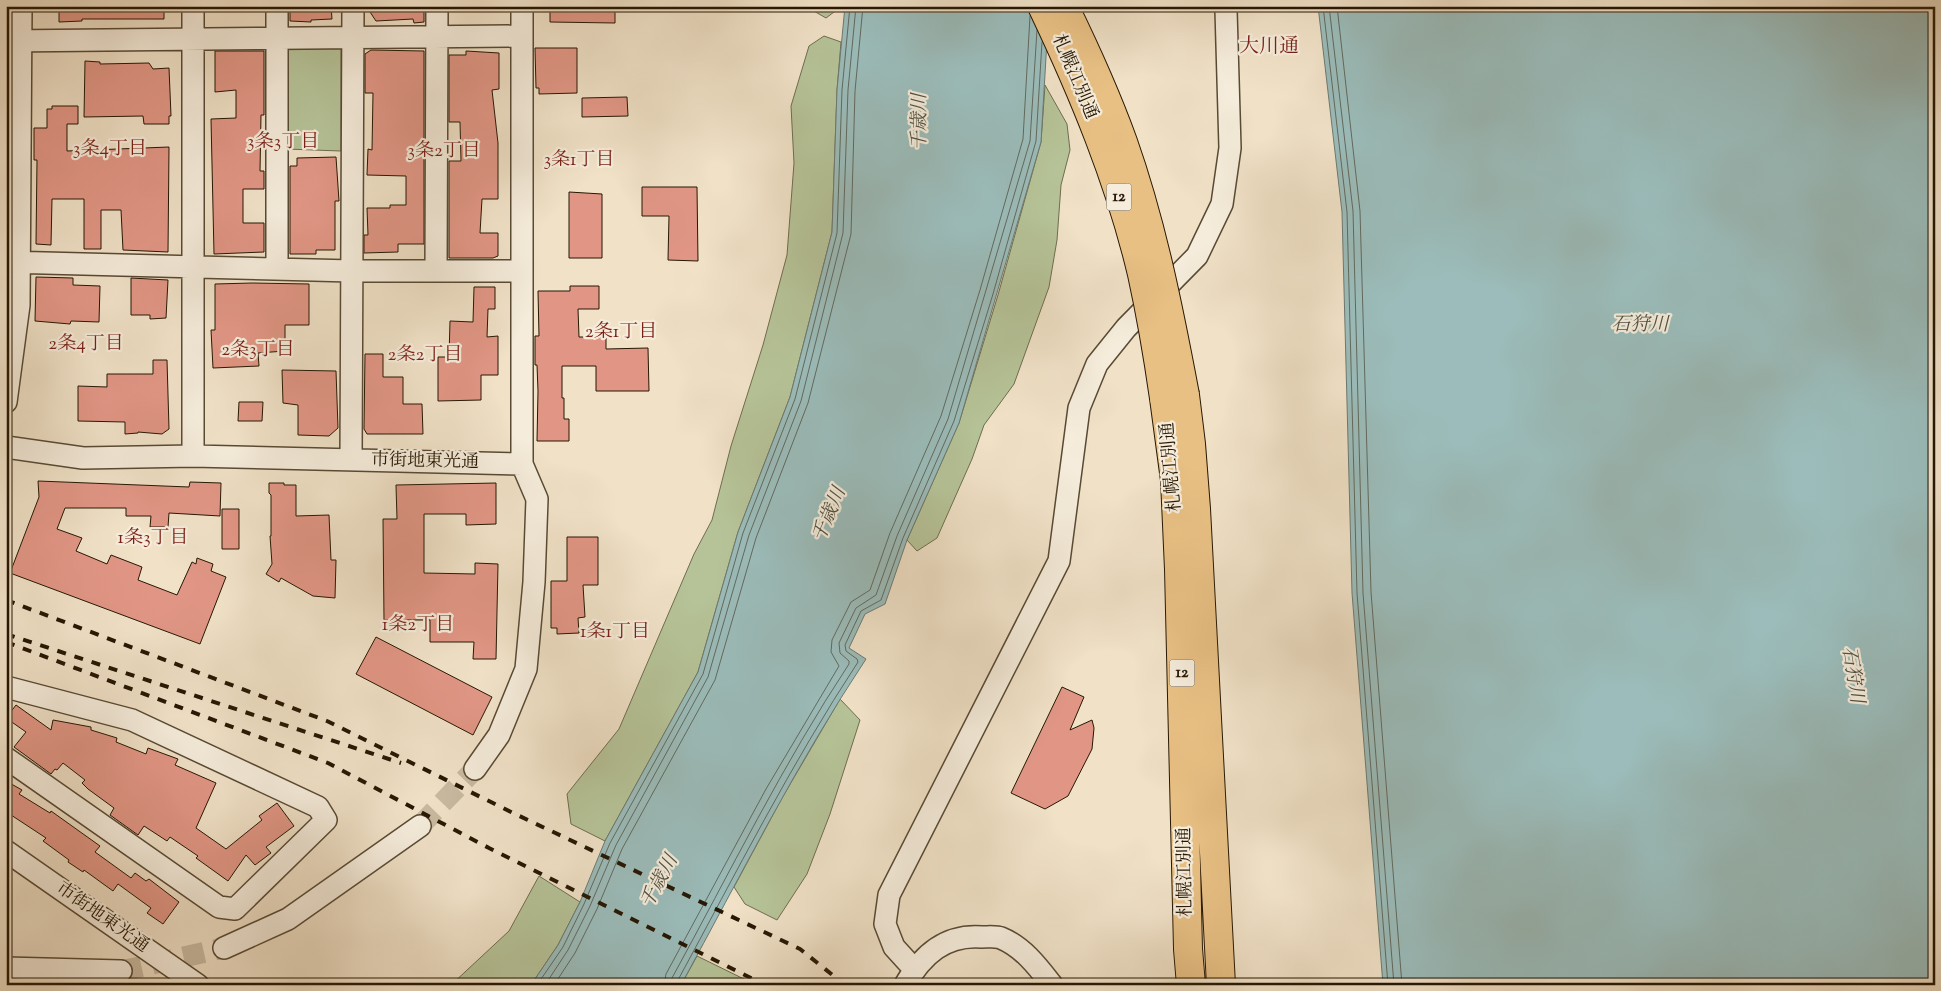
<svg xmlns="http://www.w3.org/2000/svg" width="1941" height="991" font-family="'Sorts Mill Goudy','Noto Serif JP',serif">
  <rect width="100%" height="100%" fill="#f0e1c7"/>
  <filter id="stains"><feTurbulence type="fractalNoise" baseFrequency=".004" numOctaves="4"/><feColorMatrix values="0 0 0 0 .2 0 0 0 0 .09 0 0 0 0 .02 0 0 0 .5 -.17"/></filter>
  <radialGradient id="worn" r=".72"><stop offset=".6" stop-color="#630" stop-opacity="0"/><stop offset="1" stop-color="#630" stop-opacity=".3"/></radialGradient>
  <path fill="#b6c398" stroke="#6e6d4e" d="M805 6H842L826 18Z
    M824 36 841 42 837 90 832 232 790 397 738 532 698 672 605 841 571 824 567 794 619 729 694 554 712 520 731 446 763 345 787 255 794 163 791 106 809 46Z
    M285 46 341 47V151L286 149Z
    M1045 85 1067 124 1070 150 1061 185 1057 240 1049 287 1014 384 984 425 972 459 937 538 917 551 907 540 959 423 998 295 1041 142Z
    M840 699 860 720 830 814 807 874 777 920 745 904 734 887 782 798Z
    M539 876 580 902 558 945 531 985H451L509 931Z
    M697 956 748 981 745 985H681Z"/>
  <path fill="#9bbcba" stroke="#6c7a71" d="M845 6H1049L1041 142 959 423 907 540 885 604 865 614 849 648 866 659C797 763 741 875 681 985H531L558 945 580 902 605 841 698 672 738 532 790 397 832 232 837 90Z
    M1318 6H1935V985H1383L1352 593 1342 212Z"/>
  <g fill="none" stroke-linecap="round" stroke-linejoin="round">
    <path stroke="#606a5e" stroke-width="1" d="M1323 6 1347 212 1357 593 1388 985
      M1329 6 1353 211 1363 593 1394 985
      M1337 6 1360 211 1371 592 1402 985
      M537 985 563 947 584 904 610 843 703 674 743 533 795 399 837 233 842 90 850 6
      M545 985 568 950 590 906 616 845 708 677 749 535 801 401 843 233 848 90 856 6
      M554 985 575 953 597 909 622 849 715 680 756 538 808 403 851 234 855 91 863 6
      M664 985 666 974 766 789 839 666 831 652 832 640 851 602 870 590 890 533 941 416 980 290 1023 139 1030 16
      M671 985 672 978C730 872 783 764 849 664V661L840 653 839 643 856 608 876 595 897 536 948 419 1030 141 1037 30
      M677 985 678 980C736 873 791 764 858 662L857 659 846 651 845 645 861 611 881 600 903 538 954 421 993 294 1036 141 1042 42"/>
  </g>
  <path fill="#e19685" stroke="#261703" d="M59 6H164V19H82V21L59 22Z
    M290 6H331L332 19 311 20V22L290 21Z
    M366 6H424V22L414 23 413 19 376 21Z
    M550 6H615V23L550 22Z
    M535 48H577V93L539 94V88H536Z
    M371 50 424 51V244H398V252L364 253V235H368L367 208H390V205H406V176L367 175 368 149 372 150 373 93H365V54Z
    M215 51H264V115H261L260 171H264V189H243V223H264V252L214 254 211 119 236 118V90L215 92Z
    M466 51 499 53V89L492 90 498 143V199H482L480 233H498V256L493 258H449V161H461L460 122H449V55H466Z
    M85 61 100 62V64L149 63 153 69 169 68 171 116H169V124H144L143 116 84 117Z
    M627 97 628 116 582 117V98Z
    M52 106H78V124H67V151L169 147 168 252 123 250 121 210H101V249H84V199H52L51 245 36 244 37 160H34V128H47V109H52Z
    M336 157 339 201H335V250H316V254H290V166H297V158Z
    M642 187H697L698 261 668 260 669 216H642Z
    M569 192 602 194V258H569Z
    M36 277 73 278V285L100 286 99 322 71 321 70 324 35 321Z
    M131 278 168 280 166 318 150 319V315H131Z
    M252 283 309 284V325H285V351L258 353 259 366 213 368 211 330H215V284Z
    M570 286H599V309H578L579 337H606V349L648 348 649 391H596V366H562V398H564V419H569V441H537L538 391 537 365H535V336H539L538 291H570Z
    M474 287H495V309H488L487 337 498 336V375H481V400L438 401V357H449L450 321 473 322Z
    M365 354H383V377H403V404H422L423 434H367L364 429Z
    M153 360H167L169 429 162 434 138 432V433L125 434V422L78 421V386L107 387V374H153Z
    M282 370 336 371 338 428 329 436 298 435V405L283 403Z
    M239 402H263L262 421H238Z
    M38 481 189 487 190 482 221 483 220 516 169 513 168 527H150L151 516H126V508H65L57 529 82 538 76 551 107 564 111 555 142 567 138 580 177 595 192 562 196 564 197 558 213 564 211 571 226 577 200 644 10 573 39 497Z
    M269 483H284V485H296V516L329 515 331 560H336L335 598 313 596 281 578 279 582 266 574 272 564 270 536H271V495L269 493Z
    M496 483V524L466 525V514H424V573L475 574V563L498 564 496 659H473L474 642H430V620H384L383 519H397L396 485Z
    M222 509H239V549H222Z
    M567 537H598V585H583L585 617 578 618 579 633 557 634V628H551V581H567Z
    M376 637 492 697 473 735 356 674Z
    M1062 687 1084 697 1070 730 1092 720 1094 728 1092 749 1068 796 1045 809 1011 793Z
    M16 705 51 730 53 720 91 727V730L117 738 116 742 146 754 148 748 178 759 175 765 216 783 196 828 226 849 262 820 259 816 277 803 294 826 266 847 271 853 255 865 246 855 228 881 196 858 198 856 170 837 167 841 144 826 138 835 110 815 114 808 88 789 82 783 85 780 63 763 57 770 55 769 51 774 14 747 26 732 6 718Z
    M6 781 22 790 19 794 50 813 51 811 100 846 95 852 131 878 135 873 146 881 149 879 179 902 163 924 147 913 151 908 118 884 113 891 84 870 83 872 68 862 69 860 43 841 46 838 8 813 6 815Z"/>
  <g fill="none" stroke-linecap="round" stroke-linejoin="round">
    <path stroke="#c8b9a0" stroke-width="21" stroke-dasharray="21 11" stroke-linecap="butt" d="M420 826 475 769
      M121 971 224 948"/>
    <g stroke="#584a34" stroke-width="24">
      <path id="minor" d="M6 41 522 36
        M6 262 352 271H522
        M277 269V6
        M436 271 437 6
        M6 402 19 305 21 6
        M6 447 83 458 193 456 522 464 537 499 534 582 526 669 499 735 475 769
        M193 456V6
        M351 460 353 6
        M522 464V6
        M6 687 132 720 318 807 326 820 235 909 219 907 6 758
        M6 851 198 985
        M224 948 288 919 420 826
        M6 968 121 971
        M914 969 894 947 885 924 889 895 1059 561 1079 408 1097 364 1126 328 1197 256 1222 204 1230 148 1226 10
        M905 985C922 955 945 934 982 937 988 937 996 936 1001 938 1023 947 1038 967 1052 985"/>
    </g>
    <g stroke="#261703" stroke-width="30">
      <path id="highway" d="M1185 395 1191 444 1196 509 1221 985
        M1164 398 1175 480 1179 569 1188 949 1191 985"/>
    </g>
    <use href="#minor" stroke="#f5ecdb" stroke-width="21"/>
    <use href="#highway" stroke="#e8c084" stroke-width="28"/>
    <path stroke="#261703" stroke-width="4" stroke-dasharray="9 9" stroke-linecap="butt" d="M6 600 327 721 511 812 800 949 845 985
      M6 634 401 763
      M6 642 328 763 489 848 765 985"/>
    <g stroke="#261703" stroke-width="30" stroke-linecap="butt">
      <path id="highway-bridge" d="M1042 6C1083 92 1120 181 1142 274 1151 315 1158 356 1164 398
        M1064 6C1086 51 1106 95 1123 142 1152 224 1169 310 1185 395"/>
    </g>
    <use href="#highway-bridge" stroke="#e8c084" stroke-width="28"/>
  </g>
  <g text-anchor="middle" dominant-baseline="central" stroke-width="4.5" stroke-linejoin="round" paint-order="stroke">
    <g fill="#f5ecdb" stroke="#645744" stroke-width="1">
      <rect x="1106.5" y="183.5" width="25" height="27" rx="4"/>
      <rect x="1169.5" y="659.5" width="25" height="27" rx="4"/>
    </g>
    <g font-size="16" font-weight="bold" fill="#261703">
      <text x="1119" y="197">12</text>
      <text x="1182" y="673">12</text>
    </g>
    <g font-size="18" fill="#261703" stroke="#f5ecdb">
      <text transform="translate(1074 77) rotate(67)">札幌江別通</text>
      <text transform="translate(425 462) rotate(1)">市街地東光通</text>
      <text transform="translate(1172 467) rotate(-95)">札幌江別通</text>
      <text transform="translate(1186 872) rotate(-91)">札幌江別通</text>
      <text transform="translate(102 918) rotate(35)">市街地東光通</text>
    </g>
    <g font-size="19" font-style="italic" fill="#4f5143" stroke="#f5ecdb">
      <text transform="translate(920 122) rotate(-90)">千歳川</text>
      <text x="1640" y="325">石狩川</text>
      <text transform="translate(830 515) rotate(-67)">千歳川</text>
      <text transform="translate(1852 675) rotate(81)">石狩川</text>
      <text transform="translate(660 882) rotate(-62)">千歳川</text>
    </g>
    <g font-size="19" fill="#7a1f14" stroke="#f5ecdb">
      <text x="283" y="142">3条3丁目</text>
      <text x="110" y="149">3条4丁目</text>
      <text x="444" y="151">3条2丁目</text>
      <text x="579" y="160">3条1丁目</text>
      <text x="621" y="332">2条1丁目</text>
      <text x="86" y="344">2条4丁目</text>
      <text x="258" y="350">2条3丁目</text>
      <text x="425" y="355">2条2丁目</text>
      <text x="153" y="538">1条3丁目</text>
      <text x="418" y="625">1条2丁目</text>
      <text x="615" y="632">1条1丁目</text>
    </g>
    <g font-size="20" fill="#7a1f14" stroke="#f5ecdb">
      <text x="1269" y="47">大川通</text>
    </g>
  </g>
  <rect width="1941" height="991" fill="none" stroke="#f0e1c7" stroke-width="25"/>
  <rect x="8" y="8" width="1926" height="976" fill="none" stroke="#261703" stroke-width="2.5"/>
  <rect x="12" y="12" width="1916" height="966" fill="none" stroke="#261703"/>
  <rect width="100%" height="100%" filter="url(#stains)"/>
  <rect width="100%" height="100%" fill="url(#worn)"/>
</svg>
